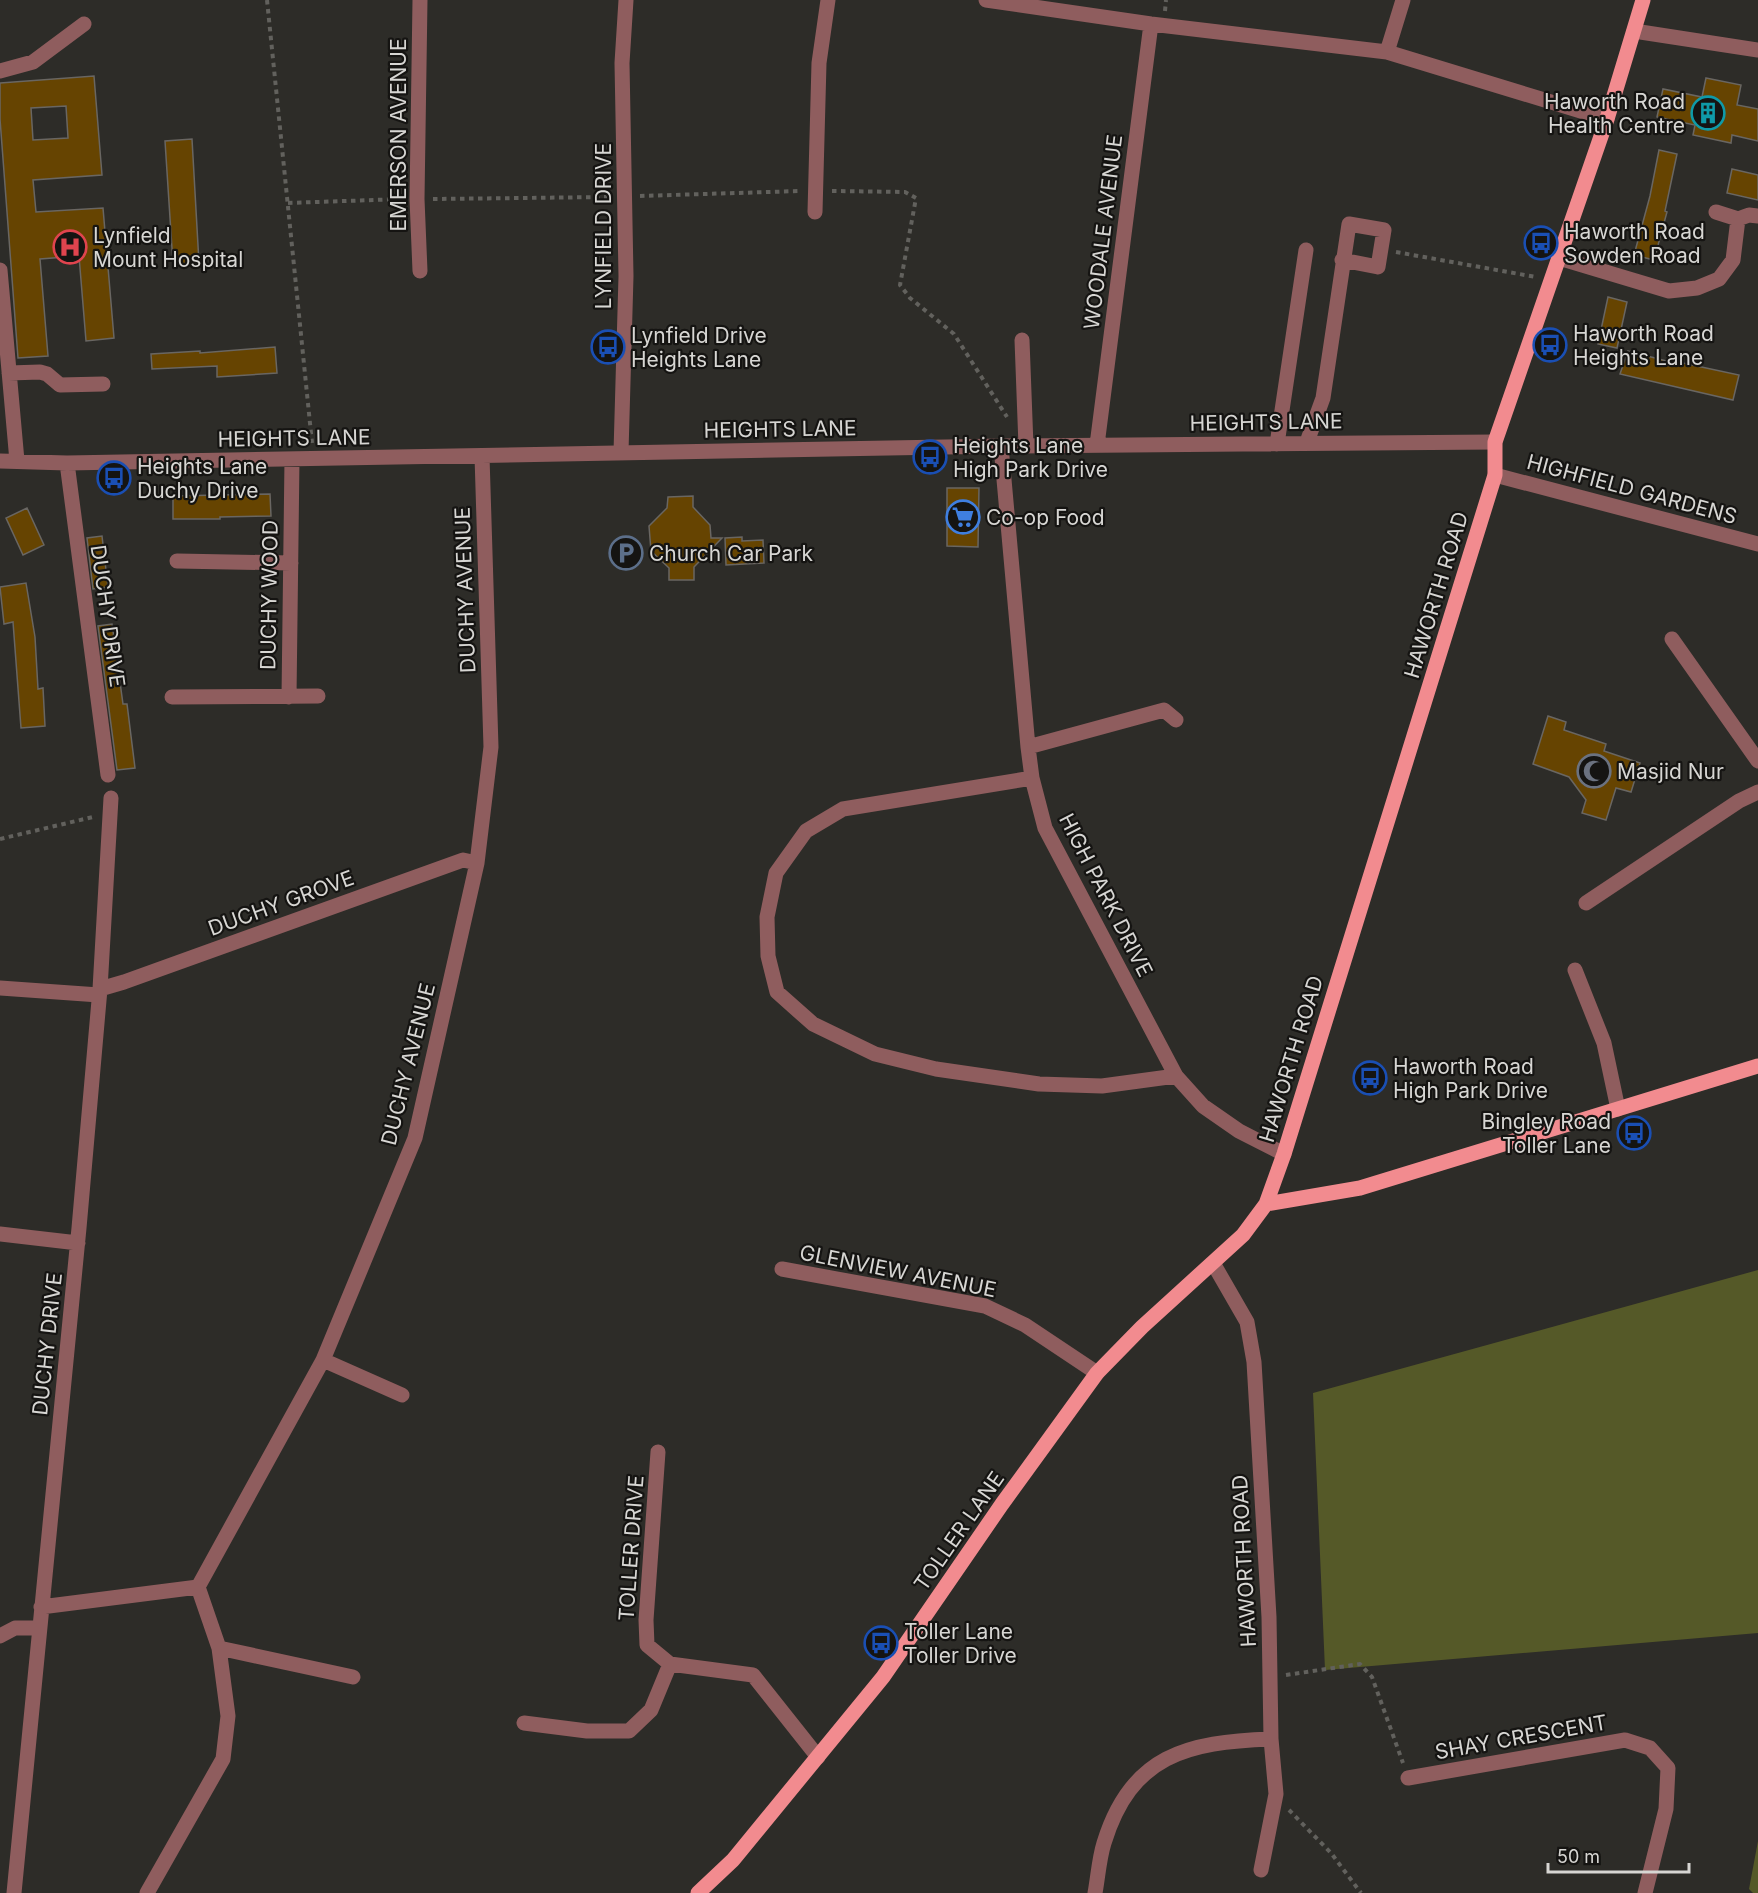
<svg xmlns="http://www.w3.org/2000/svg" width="1758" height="1893" font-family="Inter,sans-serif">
  <rect width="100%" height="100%" fill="#2d2c28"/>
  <path fill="#555928" d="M1758 1270V1633L1325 1670 1313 1393Z
    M1758 1841V1893H1753L1749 1889Z"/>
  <path fill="#664401" stroke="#696662" stroke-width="1.5" fill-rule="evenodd" d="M94 76 102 175 33 180 36 212 103 208 114 338 86 341 79 256 40 259 48 356 18 358 0 119V83ZM66 106 68 138 33 140 31 108Z
    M1706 78 1741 85 1737 105 1758 109V141L1732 135 1731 143 1693 135 1695 125 1657 117 1663 89 1702 97Z
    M192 139 199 263 173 264 165 141Z
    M1659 150 1677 154 1665 211 1667 212 1654 260 1634 255 1650 196Z
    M1732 169 1758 175V200L1727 193Z
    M1608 297 1627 302 1617 348 1598 344Z
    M275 347 277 373 217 377V366L152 369 151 354 200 351V353Z
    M1628 351 1678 364V362L1739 375 1733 400 1620 374Z
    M947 488H979L978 547 947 546Z
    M270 494 271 516 220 517V519H173V496Z
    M693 496V507L710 525 711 538H722L694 567V580H669V568L651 551 649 526 667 508 668 497Z
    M27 508 44 545 23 555 6 518Z
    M102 536 108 587 93 589 87 538Z
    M742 537V541L763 540 764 563 726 565 725 538Z
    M26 583 35 637 38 689 43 688 45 726 21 728 13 622 4 624 0 587Z
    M112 624 123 704H127L135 768 117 770 98 626Z
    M1548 716 1566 722 1564 730 1606 744 1604 751 1640 763 1631 792 1616 788 1606 820 1582 813 1586 800 1569 777 1533 764Z"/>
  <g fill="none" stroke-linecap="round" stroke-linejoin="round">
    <path stroke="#62615d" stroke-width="4" stroke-dasharray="4.5 4.5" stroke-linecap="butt" d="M267 0 312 443
      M1165 11 1166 0
      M832 191 905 192 916 198 900 285 910 298 954 334 1007 417
      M640 196 800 191
      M433 199 609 197
      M288 203 402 199
      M1396 252 1536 277
      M0 839 93 817
      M1286 1675 1360 1664 1372 1677 1403 1763
      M1289 1810 1331 1853 1361 1893"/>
    <path stroke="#8f5d5e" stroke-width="15" d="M420 0 417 199 420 271
      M986 0 1151 24 1387 52 1607 119
      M1634 31 1758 50
      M1387 52 1403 0
      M0 71 33 62 84 24
      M815 212 819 63 828 0
      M1716 212 1738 219
      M1559 258 1669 291 1697 288 1719 279 1733 260 1738 219 1749 215 1758 216
      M0 270 17 461
      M1022 340 1026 446
      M9 373 40 372 47 374 60 385 103 384
      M1307 442 1323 398 1349 224 1384 230 1378 267 1342 260
      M1277 444 1306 250
      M1097 445 1151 24
      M1001 446 1028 747 1032 778 1045 828 1176 1076 1203 1106 1239 1131 1284 1154
      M621 452 626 276 622 63 626 0
      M0 461 67 463 1001 446 1495 442
      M67 463 108 775
      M1495 475 1758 544
      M177 561 291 563
      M1672 639 1758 761
      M172 697 318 696
      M289 697 292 459
      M1028 747 1164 710 1176 720
      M1032 778 843 809 806 831 776 873 767 917 768 956 777 992 813 1024 875 1054 936 1069 1039 1084 1102 1086 1176 1076
      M1586 903 1739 801 1758 792
      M1575 970 1604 1043 1618 1109
      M0 988 99 995
      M100 989 124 982 463 860 477 863
      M0 1234 78 1243
      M1213 1263 1247 1322 1254 1362 1269 1617 1271 1739 1276 1794 1261 1870
      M782 1269 985 1306 1025 1325 1097 1373
      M323 1360 402 1395
      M658 1452 646 1620 647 1645 670 1664 753 1675 818 1757
      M41 1607 198 1587 323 1360 415 1138 477 863 491 747 482 456
      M0 1636 15 1628H39
      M219 1648 353 1677
      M524 1723 587 1731H629L651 1710 670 1664
      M1408 1778 1625 1740 1650 1748 1668 1768 1666 1809 1645 1893
      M14 1893 79 1228 100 989 111 798
      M147 1893 223 1759 228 1716 219 1648 198 1587
      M1095 1893C1098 1877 1099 1859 1104 1843 1131 1755 1187 1742 1271 1739"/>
    <path stroke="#f28b8f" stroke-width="15" d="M1266 1204 1360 1188 1758 1066
      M698 1893 733 1860 883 1677 1002 1504 1097 1373 1142 1327 1243 1235 1266 1204 1284 1154 1495 475V442L1607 119 1643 0"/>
  </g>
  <defs>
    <g id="building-ring" transform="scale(1.725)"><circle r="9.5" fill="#151412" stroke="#0f9aa8" stroke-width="1.5"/><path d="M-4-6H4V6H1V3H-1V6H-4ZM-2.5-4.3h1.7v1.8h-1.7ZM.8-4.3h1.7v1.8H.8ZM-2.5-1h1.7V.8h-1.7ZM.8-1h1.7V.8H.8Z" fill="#0f9aa8"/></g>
    <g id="bus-ring" transform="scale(1.725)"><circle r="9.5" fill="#151412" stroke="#1a4fb4" stroke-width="1.5"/><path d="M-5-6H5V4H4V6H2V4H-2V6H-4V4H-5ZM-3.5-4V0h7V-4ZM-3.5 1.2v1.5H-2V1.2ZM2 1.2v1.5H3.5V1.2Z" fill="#1a4fb4"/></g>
    <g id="hospital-ring" transform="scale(1.725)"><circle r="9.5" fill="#151412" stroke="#e0444e" stroke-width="1.5"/><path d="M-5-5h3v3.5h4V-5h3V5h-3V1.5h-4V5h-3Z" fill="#e0444e"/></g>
    <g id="supermarket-ring" transform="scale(1.725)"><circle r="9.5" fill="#151412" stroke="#3f7fe0" stroke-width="1.5"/><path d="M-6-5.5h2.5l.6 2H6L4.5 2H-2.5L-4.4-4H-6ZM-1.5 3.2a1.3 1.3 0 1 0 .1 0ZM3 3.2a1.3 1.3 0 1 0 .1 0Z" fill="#3f7fe0"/></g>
    <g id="parking-ring" transform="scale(1.725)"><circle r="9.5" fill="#151412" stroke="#5c6f8a" stroke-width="1.5"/><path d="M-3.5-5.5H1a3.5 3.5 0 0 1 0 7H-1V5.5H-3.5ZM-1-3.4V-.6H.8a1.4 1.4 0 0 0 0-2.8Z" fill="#5c6f8a"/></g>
    <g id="mosque-ring" transform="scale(1.725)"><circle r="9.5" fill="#151412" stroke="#6b7280" stroke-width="1.5"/><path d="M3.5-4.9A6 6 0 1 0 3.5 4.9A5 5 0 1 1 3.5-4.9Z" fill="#6b7280"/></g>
  </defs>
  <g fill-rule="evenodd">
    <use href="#building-ring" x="1708" y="113"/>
    <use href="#bus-ring" x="1541" y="243"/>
    <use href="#hospital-ring" x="70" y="247"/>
    <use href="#bus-ring" x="1550" y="345"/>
    <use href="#bus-ring" x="608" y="347"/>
    <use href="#bus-ring" x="930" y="457"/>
    <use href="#bus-ring" x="114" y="478"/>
    <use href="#supermarket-ring" x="963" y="517"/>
    <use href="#parking-ring" x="626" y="553"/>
    <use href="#mosque-ring" x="1594" y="771"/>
    <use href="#bus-ring" x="1370" y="1078"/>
    <use href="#bus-ring" x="1634" y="1133"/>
    <use href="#bus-ring" x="881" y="1643"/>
  </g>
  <g text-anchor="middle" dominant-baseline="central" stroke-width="4.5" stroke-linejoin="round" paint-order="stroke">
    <g font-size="21" fill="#d7d6d3" stroke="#151412" text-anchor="start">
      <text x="1685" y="101" text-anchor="end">Haworth Road<tspan x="1685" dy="24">Health Centre</tspan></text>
      <text x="1564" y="231">Haworth Road<tspan x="1564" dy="24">Sowden Road</tspan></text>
      <text x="93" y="235">Lynfield<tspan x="93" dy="24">Mount Hospital</tspan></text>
      <text x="1573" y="333">Haworth Road<tspan x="1573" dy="24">Heights Lane</tspan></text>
      <text x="631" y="335">Lynfield Drive<tspan x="631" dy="24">Heights Lane</tspan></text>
      <text x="953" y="445">Heights Lane<tspan x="953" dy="24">High Park Drive</tspan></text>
      <text x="137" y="466">Heights Lane<tspan x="137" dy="24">Duchy Drive</tspan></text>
      <text x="986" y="517">Co-op Food</text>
      <text x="649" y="553">Church Car Park</text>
      <text x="1617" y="771">Masjid Nur</text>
      <text x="1393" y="1066">Haworth Road<tspan x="1393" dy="24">High Park Drive</tspan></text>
      <text x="1611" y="1121" text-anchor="end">Bingley Road<tspan x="1611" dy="24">Toller Lane</tspan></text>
      <text x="904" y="1631">Toller Lane<tspan x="904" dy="24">Toller Drive</tspan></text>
    </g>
    <g font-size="21" fill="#d7d6d3" stroke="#151412">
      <text transform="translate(398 135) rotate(-90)">EMERSON AVENUE</text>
      <text transform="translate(603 226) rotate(-90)">LYNFIELD DRIVE</text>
      <text transform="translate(1103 232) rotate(-83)">WOODALE AVENUE</text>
      <text transform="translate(1266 422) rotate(-1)">HEIGHTS LANE</text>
      <text transform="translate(780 429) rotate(-1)">HEIGHTS LANE</text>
      <text transform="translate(294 438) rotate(-1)">HEIGHTS LANE</text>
      <text transform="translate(1632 489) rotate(15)">HIGHFIELD GARDENS</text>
      <text transform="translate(465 590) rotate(-92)">DUCHY AVENUE</text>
      <text transform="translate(269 595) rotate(-89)">DUCHY WOOD</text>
      <text transform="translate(1436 595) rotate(-73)">HAWORTH ROAD</text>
      <text transform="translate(108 616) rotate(82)">DUCHY DRIVE</text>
      <text transform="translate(1106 895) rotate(63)">HIGH PARK DRIVE</text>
      <text transform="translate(281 903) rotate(-20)">DUCHY GROVE</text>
      <text transform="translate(1291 1059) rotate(-73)">HAWORTH ROAD</text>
      <text transform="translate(408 1064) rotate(-76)">DUCHY AVENUE</text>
      <text transform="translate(898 1271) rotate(11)">GLENVIEW AVENUE</text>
      <text transform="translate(47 1344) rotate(-84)">DUCHY DRIVE</text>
      <text transform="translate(959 1531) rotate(-55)">TOLLER LANE</text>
      <text transform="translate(631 1548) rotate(-86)">TOLLER DRIVE</text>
      <text transform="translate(1244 1561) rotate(-93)">HAWORTH ROAD</text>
      <text transform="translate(1521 1737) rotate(-10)">SHAY CRESCENT</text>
    </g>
  </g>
  <path d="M1548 1863v9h141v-9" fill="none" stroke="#d7d6d3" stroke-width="3"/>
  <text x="1557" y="1863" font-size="18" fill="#d7d6d3" stroke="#151412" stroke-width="4.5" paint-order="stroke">50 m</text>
</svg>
